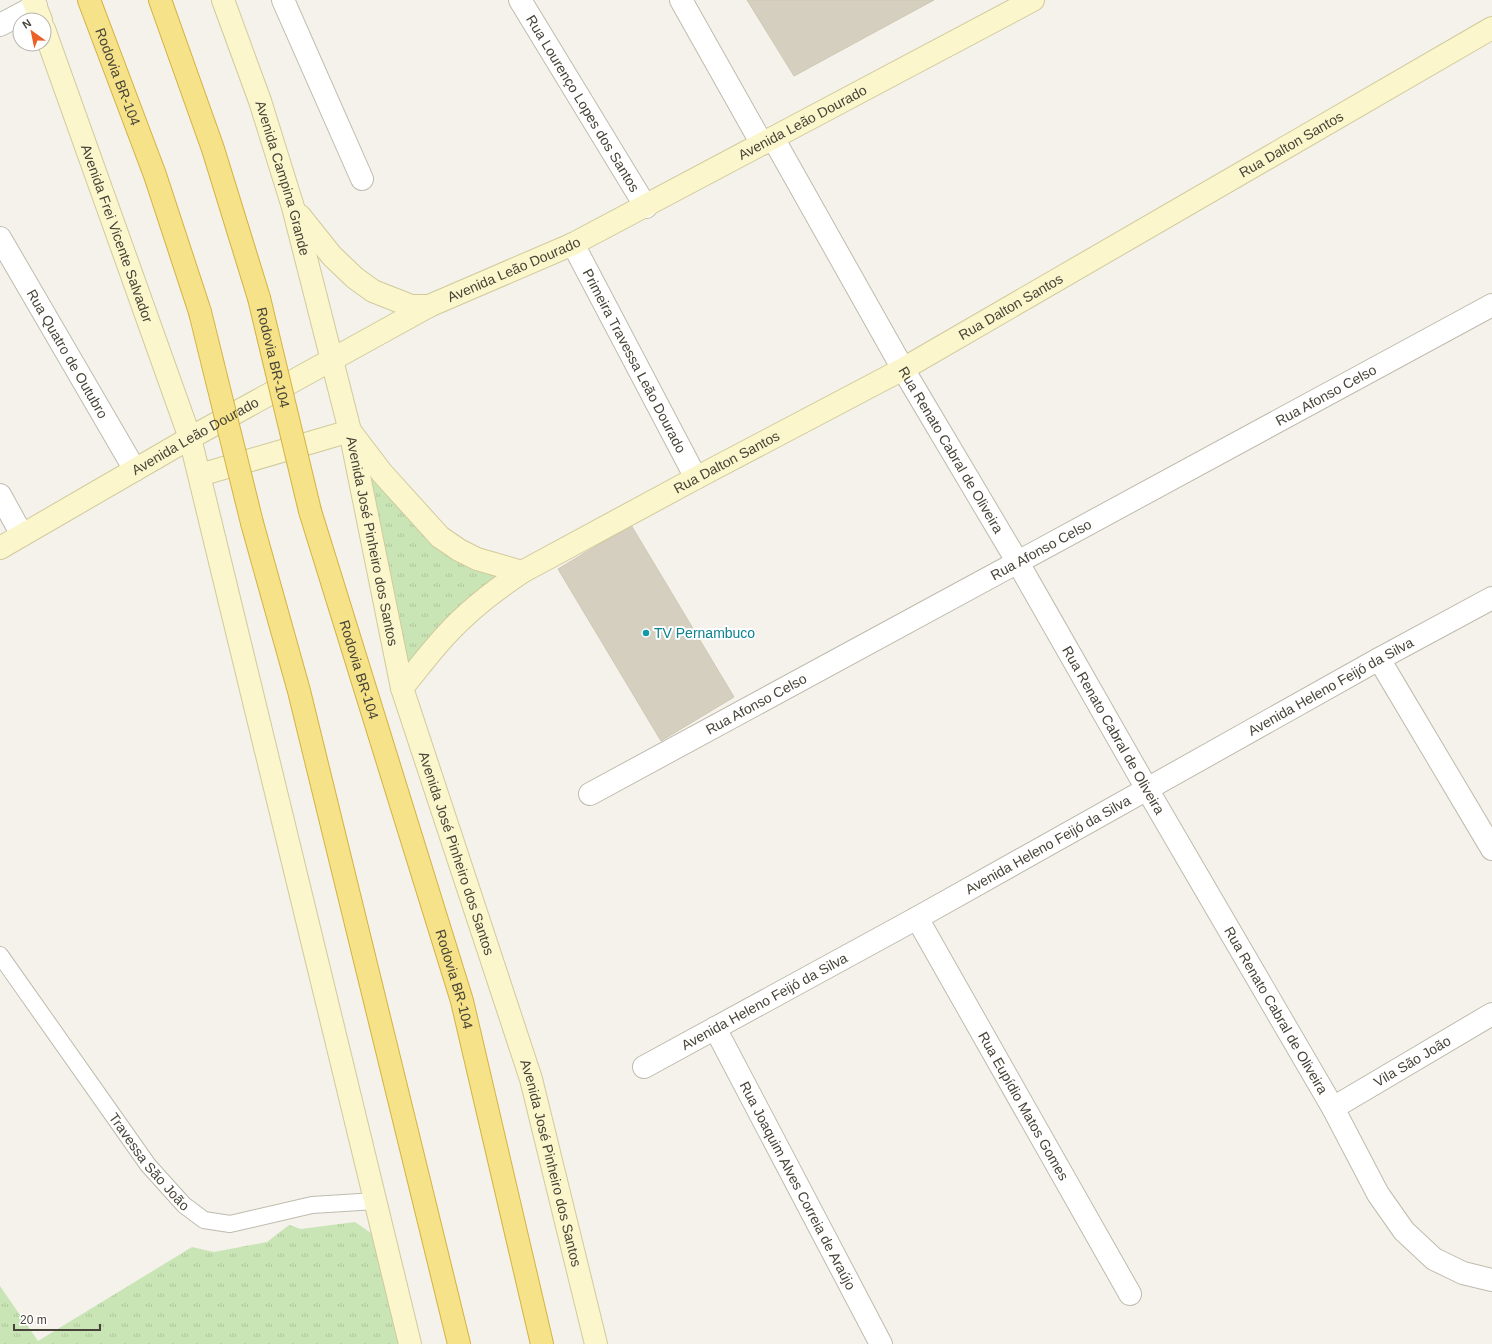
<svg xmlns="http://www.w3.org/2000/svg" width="1492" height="1344" font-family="Arial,sans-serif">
  <defs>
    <pattern id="grass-tufts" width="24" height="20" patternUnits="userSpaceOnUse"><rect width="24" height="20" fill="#c9e5b5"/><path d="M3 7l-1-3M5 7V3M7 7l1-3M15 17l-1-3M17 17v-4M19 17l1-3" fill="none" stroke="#aec69c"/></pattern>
  </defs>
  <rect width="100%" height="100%" fill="#f4f2ea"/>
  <path fill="url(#grass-tufts)" d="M359 457 416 519 512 573 405 676Z
    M355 1222 374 1235 399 1344H0V1286L38 1341 192 1247 214 1252 267 1242 289 1225 301 1229Z"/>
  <path fill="#d5cfc0" stroke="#cfc8b3" d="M747 0H934L794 76Z
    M631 525 734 697 661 741 558 569Z"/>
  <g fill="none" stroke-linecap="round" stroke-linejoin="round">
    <g stroke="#bfbbad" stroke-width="18">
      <g id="service">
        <path id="s1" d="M0 955 148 1165 184 1205 204 1220 230 1224 312 1205 376 1201"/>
      </g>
    </g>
    <g stroke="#bfbbad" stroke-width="24">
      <g id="minor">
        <path d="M283 0 362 179"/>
        <path id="s2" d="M520 0 646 207"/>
        <path d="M681 0 762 144"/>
        <path d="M0 25 36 6"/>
        <path id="s3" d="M773 138 903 369 1017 561 1147 789 1333 1108 1378 1194 1404 1231 1434 1259 1463 1273 1492 1280"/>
        <path id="s4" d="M0 238 135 470"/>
        <path id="s5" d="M573 244 696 478"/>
        <path d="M0 495 22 535"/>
        <path d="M1379 659 1492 849"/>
        <path id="s6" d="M590 794 1492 305"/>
        <path id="s7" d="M917 918 1130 1294"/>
        <path id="s8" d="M715 1028 881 1344"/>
        <path id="s9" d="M644 1067 917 918 1379 659 1492 598"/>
        <path id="s10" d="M1333 1108 1492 1014"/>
      </g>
    </g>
    <g stroke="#d1ca9c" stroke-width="24">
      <g id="secondary">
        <path d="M33 0 41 20"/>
        <path id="s11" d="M223 0 260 101 293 207 350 431 402 688 531 1079 596 1344"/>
        <path id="s12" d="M44 29 190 438 410 1344"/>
        <path d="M300 216 332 256 355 278 373 291 411 306H429"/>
        <path d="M200 475 350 431 382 473 440 537 459 550 477 559 522 572"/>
        <path id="s13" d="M0 548 190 438 429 306 573 244 1033 0"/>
        <path id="s14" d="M402 688C417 670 431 651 447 634 469 610 495 590 522 572L696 478 903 369 1492 28"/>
      </g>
    </g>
    <g stroke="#d4b243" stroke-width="24">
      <g id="trunk">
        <path id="s15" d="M89 0 155 175 200 312"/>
        <path d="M160 0 213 149 259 298"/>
        <path id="s16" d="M310 511 462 1001 542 1344"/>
        <path d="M252 523 299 691 459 1344"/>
      </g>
    </g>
    <use href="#service" stroke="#fff" stroke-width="16"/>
    <use href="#minor" stroke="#fff" stroke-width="22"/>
    <use href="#secondary" stroke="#fbf6cc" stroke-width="22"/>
    <use href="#trunk" stroke="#f6e389" stroke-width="22"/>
    <g stroke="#d4b243" stroke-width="24" stroke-linecap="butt">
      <g id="trunk-bridge">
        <path id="s17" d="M259 298 310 511"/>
        <path d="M200 312 252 523"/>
      </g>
    </g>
    <use href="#trunk-bridge" stroke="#f6e389" stroke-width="22"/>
  </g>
  <circle fill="#0f9aa8" stroke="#fff" stroke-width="1.5" cx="646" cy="633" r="4"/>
  <g text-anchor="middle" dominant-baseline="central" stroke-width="4" stroke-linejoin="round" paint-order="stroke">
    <g font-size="14" fill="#474338" stroke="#fff">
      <text stroke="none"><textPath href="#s15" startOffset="82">Rodovia BR-104</textPath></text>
      <text stroke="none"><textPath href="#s2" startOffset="121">Rua Lourenço Lopes dos Santos</textPath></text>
      <text stroke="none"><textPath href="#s13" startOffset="909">Avenida Leão Dourado</textPath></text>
      <text stroke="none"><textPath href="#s14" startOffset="1048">Rua Dalton Santos</textPath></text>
      <text stroke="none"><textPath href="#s11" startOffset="188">Avenida Campina Grande</textPath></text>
      <text stroke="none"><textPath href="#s12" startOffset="217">Avenida Frei Vicente Salvador</textPath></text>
      <text stroke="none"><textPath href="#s13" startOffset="585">Avenida Leão Dourado</textPath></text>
      <text stroke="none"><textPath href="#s14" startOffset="724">Rua Dalton Santos</textPath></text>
      <text stroke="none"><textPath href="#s4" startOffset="134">Rua Quatro de Outubro</textPath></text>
      <text stroke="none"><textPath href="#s17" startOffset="61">Rodovia BR-104</textPath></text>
      <text stroke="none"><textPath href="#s5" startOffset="132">Primeira Travessa Leão Dourado</textPath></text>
      <text stroke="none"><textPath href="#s6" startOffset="837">Rua Afonso Celso</textPath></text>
      <text stroke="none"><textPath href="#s13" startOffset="225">Avenida Leão Dourado</textPath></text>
      <text stroke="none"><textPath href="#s3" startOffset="359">Rua Renato Cabral de Oliveira</textPath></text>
      <text stroke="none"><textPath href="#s14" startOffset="400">Rua Dalton Santos</textPath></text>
      <text stroke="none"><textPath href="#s11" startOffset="562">Avenida José Pinheiro dos Santos</textPath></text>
      <text stroke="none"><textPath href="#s6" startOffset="513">Rua Afonso Celso</textPath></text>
      <text stroke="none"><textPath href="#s16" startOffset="166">Rodovia BR-104</textPath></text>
      <text stroke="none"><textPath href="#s9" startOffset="785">Avenida Heleno Feijó da Silva</textPath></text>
      <text stroke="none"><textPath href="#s6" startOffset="189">Rua Afonso Celso</textPath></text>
      <text stroke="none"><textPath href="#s3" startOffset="683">Rua Renato Cabral de Oliveira</textPath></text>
      <text stroke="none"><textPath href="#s9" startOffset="461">Avenida Heleno Feijó da Silva</textPath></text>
      <text stroke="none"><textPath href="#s11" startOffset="886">Avenida José Pinheiro dos Santos</textPath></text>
      <text stroke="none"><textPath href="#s16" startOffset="490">Rodovia BR-104</textPath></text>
      <text stroke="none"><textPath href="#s9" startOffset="137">Avenida Heleno Feijó da Silva</textPath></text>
      <text stroke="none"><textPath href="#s3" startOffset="1007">Rua Renato Cabral de Oliveira</textPath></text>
      <text stroke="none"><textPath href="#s10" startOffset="92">Vila São João</textPath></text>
      <text stroke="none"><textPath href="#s7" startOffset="216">Rua Eupídio Matos Gomes</textPath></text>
      <text stroke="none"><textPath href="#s1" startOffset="255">Travessa São João</textPath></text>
      <text stroke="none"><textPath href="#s11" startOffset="1210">Avenida José Pinheiro dos Santos</textPath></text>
      <text stroke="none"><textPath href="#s8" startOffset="178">Rua Joaquim Alves Correia de Araújo</textPath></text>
    </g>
    <g font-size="14" fill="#0d838f" stroke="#fff" text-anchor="start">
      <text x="654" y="633">TV Pernambuco</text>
    </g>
  </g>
  <g transform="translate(32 32) rotate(327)"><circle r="19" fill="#ffffff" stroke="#b5b4af"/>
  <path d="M0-3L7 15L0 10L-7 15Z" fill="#ec6028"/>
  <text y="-6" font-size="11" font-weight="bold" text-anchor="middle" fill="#474338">N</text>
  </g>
  <path d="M14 1324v6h86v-6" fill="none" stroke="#474338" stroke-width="2"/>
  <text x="20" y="1324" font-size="12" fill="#474338" stroke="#ffffff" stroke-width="3" paint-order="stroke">20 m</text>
</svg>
